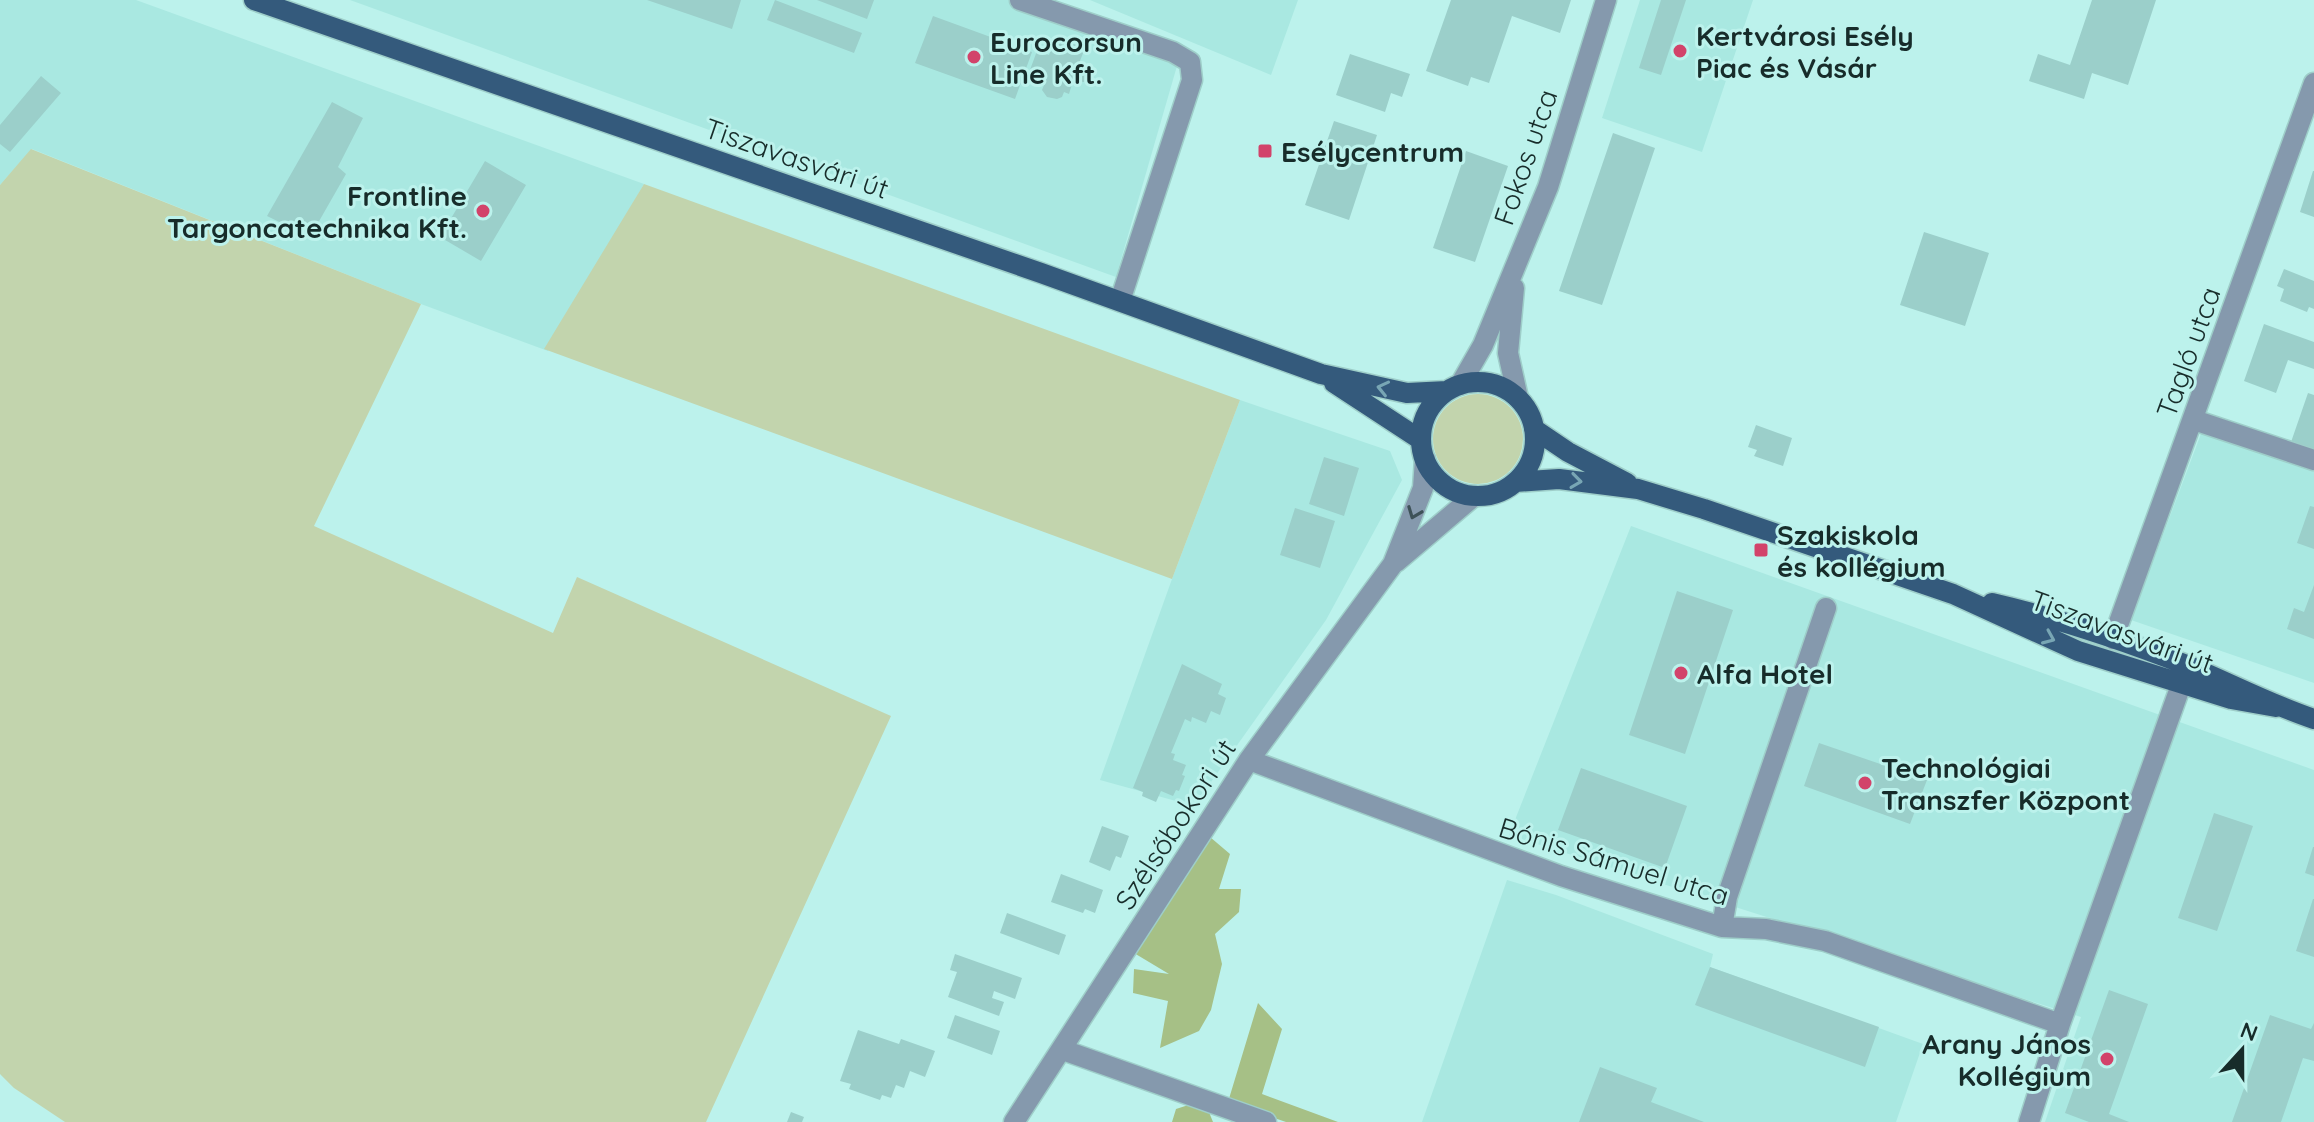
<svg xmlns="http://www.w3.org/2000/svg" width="2314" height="1122" font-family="Quicksand,sans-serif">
  <rect width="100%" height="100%" fill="#bcf2ec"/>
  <path fill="#a9e8e1" d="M0 0H136L644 184 548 351 421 304 32 149 0 185Z
    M350 0H1012L1179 59 1116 277Z
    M1090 0H1298L1271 75Z
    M1640 0H1753L1702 152 1602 118Z
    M1240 400 1390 451 1402 480 1326 620 1194 806 1100 780 1172 579Z
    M2202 431 2314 468V683L2131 620Z
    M1631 526 2314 770V1122H2045L2081 1017 1509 835Z
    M1507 880 1556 895 1713 954 1710 967 1923 1044 1896 1122H1422Z"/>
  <path fill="#c2d4ad" d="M31 149 421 304 314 526 553 633 577 577 891 716 706 1122H65L14 1088 0 1074V185Z
    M644 184 1240 400 1172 579 544 349Z
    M1433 439a45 45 0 1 1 90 0a45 45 0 1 1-90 0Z"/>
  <path fill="#a6c086" d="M1210 837 1230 854 1219 889H1241L1239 912 1215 934 1222 964 1211 1010 1199 1031 1160 1048 1168 1001 1133 993 1134 969 1169 974 1134 953Z
    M1258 1003 1282 1029 1262 1094 1338 1122H1286L1228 1102Z
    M1204 1100 1213 1122H1172L1176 1109Z"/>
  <path fill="#9bcfca" d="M647 0H741L732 29Z
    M775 0 862 33 854 53 767 20Z
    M817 0H874L867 19Z
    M1451 0H1571L1560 33 1512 16 1489 83 1471 77 1468 86 1426 71Z
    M1661 0H1686L1661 75 1639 68Z
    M2092 0H2156L2128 85 2092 73 2084 99 2029 81 2038 54 2070 65Z
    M933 16 1032 52 1015 99 915 63Z
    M1056 38 1085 48 1078 66 1088 70 1084 82 1073 81 1069 94 1064 92 1062 97 1057 99 1047 97 1042 90 1044 85 1027 78 1037 51 1049 55Z
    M1350 54 1410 74 1402 97 1391 93 1385 112 1336 95Z
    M41 76 61 93 10 152 0 144V125Z
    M332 102 363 118 338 167 346 174 310 237 267 216Z
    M1334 121 1377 135 1349 220 1305 205Z
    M1613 133 1655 148 1602 305 1559 291Z
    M1466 151 1508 166 1475 262 1433 248Z
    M485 161 526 185 481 261 440 237Z
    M2313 171H2314V217L2300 212Z
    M1924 232 1989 253 1965 326 1900 305Z
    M2284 269 2314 281V309L2309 307 2307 312 2280 301 2284 289 2277 286Z
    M2264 324 2314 342V369L2288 360 2276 393 2244 381Z
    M2308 393 2314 395V453L2290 445Z
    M1756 425 1792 438 1783 466 1754 456 1757 450 1748 447Z
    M1324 457 1359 468 1344 516 1309 504Z
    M2310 506 2314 507V549L2297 543Z
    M1295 508 1335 521 1320 568 1280 555Z
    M2314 585V639L2287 629 2294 608 2304 612Z
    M1677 591 1733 610 1685 754 1629 735Z
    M1182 664 1222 684 1218 694 1226 698 1220 715 1211 711 1206 723 1192 717 1191 722 1185 719 1171 753 1175 754 1173 760 1186 765 1182 775 1185 776 1179 791 1176 790 1173 796 1161 791 1156 802 1142 796 1143 792 1133 788Z
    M1819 743 1927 780 1910 824 1804 786Z
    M1581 768 1687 806 1665 868 1558 830Z
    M2214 813 2253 826 2217 931 2178 918Z
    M1102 826 1129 836 1121 858 1116 856 1110 871 1089 862Z
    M2313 847H2314V876L2305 873Z
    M1061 874 1103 890 1095 913 1085 909 1083 913 1051 902Z
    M2313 899H2314V957L2296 951Z
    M1007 913 1066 935 1059 955 1000 933Z
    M955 954 1022 978 1015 999 994 991 992 998 1004 1002 999 1016 948 997 957 972 950 970Z
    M1710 967 1879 1027 1865 1067 1695 1005Z
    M2109 990 2148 1004 2109 1114 2129 1122H2089L2065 1113Z
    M955 1015 1000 1031 992 1055 947 1038Z
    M2270 1015 2311 1029 2314 1023V1061L2303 1058 2281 1122H2232Z
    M858 1030 899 1044 901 1039 935 1051 925 1077 910 1071 904 1088 896 1085 891 1098 882 1095 880 1100 849 1089 851 1084 840 1081Z
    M1600 1067 1657 1088 1651 1102 1704 1122H1579Z
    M791 1112 804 1117 802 1122H787Z"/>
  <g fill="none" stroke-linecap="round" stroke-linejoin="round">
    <g stroke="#9ecec9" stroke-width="23">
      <path id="street" d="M1020 0 1173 52 1190 62 1192 80 1120 301
        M1514 288 1508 353 1518 398
        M1460 385 1483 345 1548 187 1606 0
        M2194 420 2314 460
        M1396 562 1474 496
        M2113 639 2314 83
        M1249 760 1561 876 1722 927 1766 929 1825 941 2060 1024
        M1722 927 1727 897 1826 608
        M1063 1050 1266 1122
        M1014 1122 1249 760 1393 564 1423 488 1425 459
        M2029 1122 2060 1024 2181 685"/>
    </g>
    <g stroke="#9ecec9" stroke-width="23">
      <path id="primary" d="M254 0 1041 273 1321 374 1407 393 1447 391
        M1421 439a57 57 0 1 1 114 0a57 57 0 1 1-114 0Z
        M1334 383 1421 440
        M1534 429 1568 452 1627 483
        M1515 482 1559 479 1638 489 1704 509 1953 594 2078 651 2231 699 2276 707
        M1992 603C2057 618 2122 640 2184 664 2228 682 2269 704 2314 719"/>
    </g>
    <use href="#street" stroke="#8599ad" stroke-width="20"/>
    <use href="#primary" stroke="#345a7c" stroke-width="20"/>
  </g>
  <defs><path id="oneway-chevron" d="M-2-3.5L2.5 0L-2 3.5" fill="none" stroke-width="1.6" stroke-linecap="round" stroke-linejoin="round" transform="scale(2)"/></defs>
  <g stroke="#78a6b4">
    <use href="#oneway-chevron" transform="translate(1383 388) rotate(-167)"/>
    <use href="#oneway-chevron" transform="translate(1576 481) rotate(8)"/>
    <use href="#oneway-chevron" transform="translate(2049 638) rotate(23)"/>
  </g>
  <use stroke="#3e5258" href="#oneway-chevron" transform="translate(1414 513) rotate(111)"/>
  <g fill="#d2436a" stroke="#bcf2ec" stroke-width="3">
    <circle cx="1680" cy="51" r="8"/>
    <circle cx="974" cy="57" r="8"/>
    <rect x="1257" y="143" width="16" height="16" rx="4"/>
    <circle cx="483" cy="211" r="8"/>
    <rect x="1753" y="542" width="16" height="16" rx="4"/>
    <circle cx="1681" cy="673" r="8"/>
    <circle cx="1865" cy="783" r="8"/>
    <circle cx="2107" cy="1059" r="8"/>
  </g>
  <g text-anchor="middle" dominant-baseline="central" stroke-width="6" stroke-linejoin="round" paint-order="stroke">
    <g font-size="28" font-weight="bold" fill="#172c2a" stroke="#bcf2ec" text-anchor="start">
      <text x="1696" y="35">Kertvárosi Esély<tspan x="1696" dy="32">Piac és Vásár</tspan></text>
      <text x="990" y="41">Eurocorsun<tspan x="990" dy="32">Line Kft.</tspan></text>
      <text x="1281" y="151">Esélycentrum</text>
      <text x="467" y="195" text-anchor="end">Frontline<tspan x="467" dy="32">Targoncatechnika Kft.</tspan></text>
      <text x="1777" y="534">Szakiskola<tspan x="1777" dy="32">és kollégium</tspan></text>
      <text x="1697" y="673">Alfa Hotel</text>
      <text x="1881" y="767">Technológiai<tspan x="1881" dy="32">Transzfer Központ</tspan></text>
      <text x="2091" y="1043" text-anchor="end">Arany János<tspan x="2091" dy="32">Kollégium</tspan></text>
    </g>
    <g font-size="28" fill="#172c2a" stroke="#bcf2ec">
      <text transform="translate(1525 157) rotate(-71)">Fokos utca</text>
      <text transform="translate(797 158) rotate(19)">Tiszavasvári út</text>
      <text transform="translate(2188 352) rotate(-70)">Tagló utca</text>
      <text transform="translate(2122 631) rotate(20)">Tiszavasvári út</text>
      <text transform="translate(1175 824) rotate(-57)">Szélsőbokori út</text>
      <text transform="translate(1614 861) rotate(17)">Bónis Sámuel utca</text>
    </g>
  </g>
  <g transform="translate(2242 1050) rotate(21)" stroke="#bcf2ec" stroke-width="6" paint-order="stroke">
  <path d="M0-6L14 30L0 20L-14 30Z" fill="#172c2a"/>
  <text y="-12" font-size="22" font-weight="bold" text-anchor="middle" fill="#172c2a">N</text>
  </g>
</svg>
